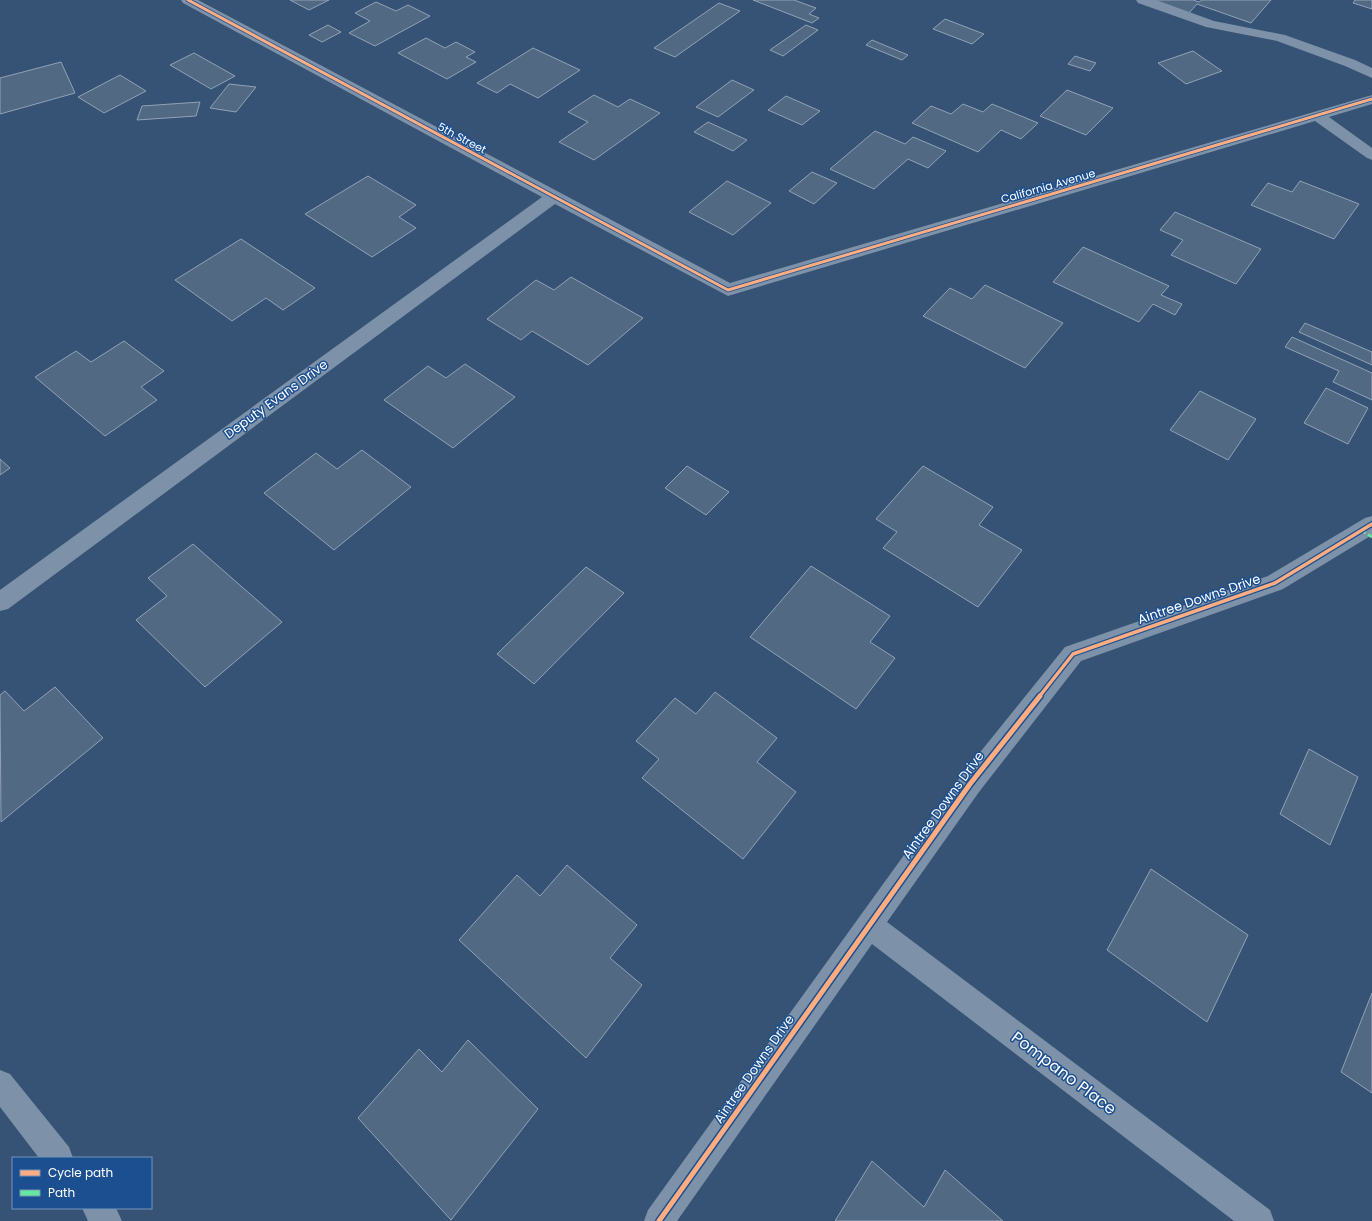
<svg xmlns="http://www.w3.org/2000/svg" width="1372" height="1221" font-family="Poppins,sans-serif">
  <rect width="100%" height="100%" fill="#365274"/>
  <path fill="#526984" stroke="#92a2b6" d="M290 0H329L309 10Z
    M753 0H794L816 8 809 14 819 18 812 23Z
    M1151 0H1193L1199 2 1202 0H1271L1251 23 1197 4 1189 13Z
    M1355 0H1372V9L1353 3Z
    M376 2 396 11 408 5 430 16 375 46 349 33 370 21 355 13Z
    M719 3 740 11 675 57 654 48Z
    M945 19 984 34 972 44 933 29Z
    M328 25 341 32 322 42 309 35Z
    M806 25 818 30 783 56 770 50Z
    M426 38 445 48 456 42 475 52 466 57 476 62 447 79 398 53Z
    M872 40 908 55 902 60 866 45Z
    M533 48 580 70 538 98 510 84 497 93 477 83Z
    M1193 51 1222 71 1186 84 1158 63Z
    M194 53 235 76 211 89 170 65Z
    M1075 56 1096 63 1090 71 1068 64Z
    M61 62 75 93 0 114V78Z
    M120 75 146 91 104 113 78 97Z
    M732 80 754 90 718 117 696 107Z
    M229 84 256 87 236 112 210 108Z
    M1067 90 1113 108 1086 135 1040 116Z
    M594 95 618 107 630 99 660 113 594 160 559 142 588 122 568 112Z
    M786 96 820 111 802 125 768 110Z
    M200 102 196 116 137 120 142 106Z
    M963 104 983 112 992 104 1038 123 1021 139 1001 130 978 152 912 123 931 106 951 114Z
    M708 122 747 140 733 151 694 132Z
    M875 131 905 144 913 137 946 151 928 168 908 159 874 189 830 169Z
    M812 172 837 183 814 204 789 191Z
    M368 176 416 205 399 217 416 228 372 257 305 214Z
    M727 181 771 203 733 235 689 212Z
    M1300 181 1359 204 1334 239 1251 205 1268 183 1292 192Z
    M1175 212 1261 249 1236 284 1171 255 1183 240 1160 230Z
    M241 239 315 288 283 310 266 298 232 321 175 280Z
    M1083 247 1169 286 1161 295 1182 304 1175 315 1153 304 1139 322 1053 282Z
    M571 277 643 318 588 365 532 331 521 340 487 319 536 280 554 290Z
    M985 285 1063 323 1025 368 923 316 950 288 972 299Z
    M1305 323 1372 352V365L1299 332Z
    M1292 337 1372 373V400L1333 382 1339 371 1285 347Z
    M124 341 164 371 141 387 157 400 105 436 35 377 76 351 91 362Z
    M465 364 515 397 453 448 384 400 428 366 446 378Z
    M1326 388 1368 408 1348 444 1304 423Z
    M1200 391 1256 419 1228 460 1170 430Z
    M362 450 411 487 334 550 264 493 316 453 337 469Z
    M0 459 10 468 0 475Z
    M687 466 729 492 706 515 665 488Z
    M923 466 993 507 979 525 1022 550 978 607 883 548 897 532 876 519Z
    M193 544 282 622 205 687 136 620 167 596 148 578Z
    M811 566 890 616 870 642 895 658 856 709 750 637Z
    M586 567 624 593 534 684 497 654Z
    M55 687 103 738 1 822 0 695 5 691 24 711Z
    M715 692 777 738 757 762 796 792 743 859 642 778 659 759 636 741 675 698 696 714Z
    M1309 749 1358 777 1330 845 1280 814Z
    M567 865 637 925 610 958 642 985 586 1058 459 940 517 875 540 896Z
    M1151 869 1248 935 1207 1022 1107 950Z
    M1372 993V1093L1341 1072Z
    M468 1040 538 1109 451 1220 358 1118 419 1049 442 1072Z
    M872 1161 924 1207 945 1170 1003 1221H835Z"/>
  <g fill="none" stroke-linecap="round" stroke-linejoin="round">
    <path fill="#7d92a8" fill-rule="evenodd" d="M181 0H198L730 283 1372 95V104L1329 117 1372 148V160L1367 158 1315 121 728 296 555 204 8 609 0 611V590L542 197 183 3Z
      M1136 0H1156L1214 21 1285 35 1355 60 1372 68V78L1345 66 1277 41 1206 27 1138 3Z
      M1372 516V535L1283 589 1081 661 979 792 887 922 1270 1210 1274 1221H1234L872 944 677 1221H644L648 1210 961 776 1065 647 1268 576 1365 518Z
      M0 1070 10 1074 69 1147 73 1158H39L0 1107Z
      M82 1208H116L122 1221H88Z"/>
    <path stroke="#66e7a1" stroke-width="3" stroke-dasharray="5.5 3" stroke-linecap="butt" d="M1361 530 1372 537"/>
    <g stroke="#1b4f8f" stroke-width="4.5">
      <path id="cycleway-far2" d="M188 0 728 290 1372 99"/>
    </g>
    <g stroke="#1b4f8f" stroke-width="6">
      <path id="cycleway-far1" d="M1039 697 1073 654 1275 583 1372 524"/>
    </g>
    <g stroke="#1b4f8f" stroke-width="8">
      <path id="cycleway" d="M659 1221 970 784 1040 696"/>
    </g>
    <use href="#cycleway-far2" stroke="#ffac80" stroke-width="3"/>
    <use href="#cycleway-far1" stroke="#ffac80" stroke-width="3.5"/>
    <use href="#cycleway" stroke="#ffac80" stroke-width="5"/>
  </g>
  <g text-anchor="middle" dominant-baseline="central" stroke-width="3" stroke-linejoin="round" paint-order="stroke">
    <g font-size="11" fill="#fff" stroke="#1b4f8f">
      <text transform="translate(462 138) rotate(28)">5th Street</text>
      <text transform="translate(1048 186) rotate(-16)">California Avenue</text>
    </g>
    <g font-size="13" fill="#fff" stroke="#1b4f8f">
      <text transform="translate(276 399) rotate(-36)">Deputy Evans Drive</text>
      <text transform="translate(1199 599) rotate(-19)">Aintree Downs Drive</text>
      <text transform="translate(943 805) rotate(-54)">Aintree Downs Drive</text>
      <text transform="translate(754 1069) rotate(-55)">Aintree Downs Drive</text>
    </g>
    <g font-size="16" fill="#fff" stroke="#1b4f8f">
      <text transform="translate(1064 1073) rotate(37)">Pompano Place</text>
    </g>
  </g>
  <rect x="12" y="1157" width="140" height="52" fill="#1b4f8f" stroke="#7695bc"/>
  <rect x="20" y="1170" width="20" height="6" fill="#ffac80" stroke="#7695bc"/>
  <text x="48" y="1177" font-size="12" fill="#ffffff">Cycle path</text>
  <rect x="20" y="1190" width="20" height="6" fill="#66e7a1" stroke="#7695bc"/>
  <text x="48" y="1197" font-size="12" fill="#ffffff">Path</text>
</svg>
